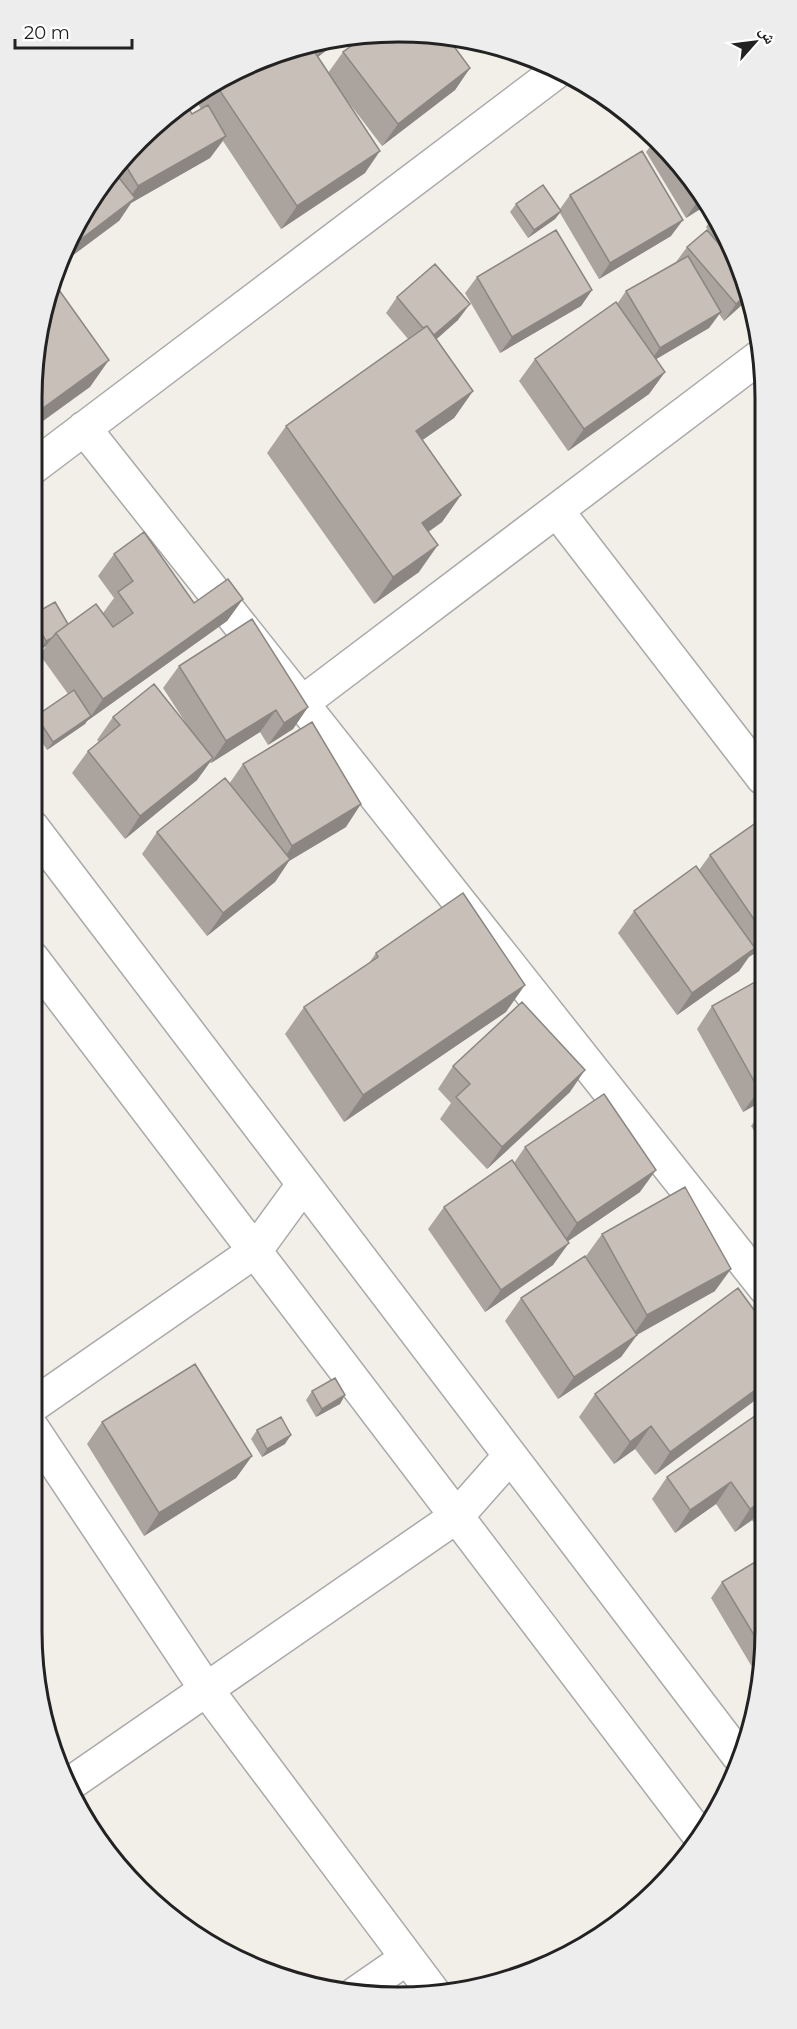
<svg xmlns="http://www.w3.org/2000/svg" width="797" height="2029" font-family="Montserrat,'Noto Naskh Arabic',sans-serif">
  <rect width="100%" height="100%" fill="#f2efe9"/>
  <g fill="none" stroke-linecap="round" stroke-linejoin="round">
    <g stroke="#a9a9a9" stroke-width="36">
      <path id="minor" d="M84 428 765 1288
        M32 468 556 72
        M557 511 763 778
        M302 703 762 355
        M32 827 738 1755
        M32 958 699 1835
        M32 1406 255 1251 303 1185
        M32 1428 206 1689 433 1992
        M71 1783 457 1516 510 1456
        M355 1994 407 1958"/>
    </g>
    <use href="#minor" stroke="#fff" stroke-width="33"/>
  </g>
  <path fill="#aba49e" d="M344 37 318 57 328 73 343 52 470 68 455 90 382 146 346 99 365 173 281 229 223 141 210 158 131 203 119 221 108 175 187 105 192 114 201 109 195 99 215 81Z
    M655 140 675 157 705 206 686 218 646 152Z
    M570 195 671 236 599 279 560 213 555 219 528 238 510 212 516 204 560 209Z
    M712 218 737 258 749 301 748 298 744 303 724 321 719 314 709 328 656 359 665 372 649 394 568 451 519 381 535 359 617 304 626 291 676 262 687 247 712 236 706 227Z
    M477 277 592 290 581 306 500 353 465 293Z
    M397 297 458 320 436 339 473 391 454 418 422 440 461 495 442 522 428 532 419 572 374 604 267 453 286 426 408 339 386 313Z
    M114 554 194 603 243 599 227 621 87 721 85 724 47 750 32 727V722L36 716 68 694 40 655 46 646 40 650 32 635V615L68 624 103 613 114 598 98 576Z
    M179 666 308 707 293 729 268 745 260 732 211 763 210 762 197 780 125 839 72 773 88 751 99 742 97 740 113 717 189 728 163 688Z
    M243 764 346 827 289 861 275 882 207 936 142 854 157 832 229 784Z
    M763 818 764 947 749 957 739 971 677 1015 618 933 634 911 699 870 710 855Z
    M376 953 506 1012 344 1122 285 1034 304 1007 369 963Z
    M764 977V1100L743 1112 697 1029 712 1006Z
    M453 1066 570 1092 487 1169 440 1119 451 1103 438 1089Z
    M764 1108V1147L751 1126Z
    M525 1147 640 1192 568 1241 553 1265 485 1312 428 1229 444 1207 514 1163Z
    M602 1234 715 1291 637 1335 621 1357 558 1399 505 1321 521 1298 593 1269 586 1256Z
    M765 1325 655 1475 635 1449 614 1464 579 1417 595 1394Z
    M312 1391 345 1395 340 1404 316 1417 306 1400Z
    M765 1409V1534L763 1536 752 1520 735 1532 716 1504 675 1533 652 1499 667 1477Z
    M102 1422 252 1456 236 1478 144 1536 87 1444Z
    M257 1430 285 1444 262 1457 251 1439Z
    M722 1582 765 1630 760 1669 755 1672 711 1598Z"/>
  <path fill="#8b8681" d="M344 37 315 59 326 43Z
    M470 68 455 90 382 146 398 124Z
    M226 136 210 158 131 203 119 221 64 262 72 246 123 207 138 186Z
    M380 151 365 173 281 229 297 206Z
    M700 198 705 206 686 218Z
    M561 211 555 219 528 238 534 230Z
    M683 220 671 236 599 279 610 263Z
    M592 290 581 306 500 353 512 337Z
    M747 294 748 298 744 303 724 321 736 304Z
    M470 304 458 320 420 354 431 337Z
    M721 312 709 328 648 364 660 348Z
    M109 360 90 387 32 429V416Z
    M665 372 649 394 568 451 584 429Z
    M473 391 454 418 397 458 416 431Z
    M461 495 442 522 403 550 422 523Z
    M438 545 419 572 374 604 393 577Z
    M243 599 227 621 87 721 85 724 47 750 53 742 91 716 103 699Z
    M52 638 46 646 40 650 46 641Z
    M308 707 293 729 268 745 284 723Z
    M276 710 260 732 211 763 226 741Z
    M213 758 197 780 125 839 140 816Z
    M361 804 346 827 289 861 275 882 207 936 223 913 277 869 292 846Z
    M764 936V947L749 957Z
    M755 948 739 971 677 1015 692 993Z
    M525 985 506 1012 344 1122 363 1095Z
    M585 1070 570 1092 487 1169 502 1147Z
    M764 1087V1100L743 1112 759 1090Z
    M656 1170 640 1192 561 1246 577 1223Z
    M569 1243 553 1265 485 1312 501 1290Z
    M731 1269 715 1291 631 1338 647 1315Z
    M637 1335 621 1357 558 1399 574 1377Z
    M765 1383V1393L655 1475 670 1452Z
    M345 1395 340 1404 316 1417 322 1409Z
    M651 1426 635 1449 614 1464 630 1442Z
    M291 1435 285 1444 262 1457 267 1449Z
    M252 1456 236 1478 144 1536 159 1513Z
    M731 1482 716 1504 675 1533 690 1510Z
    M765 1499V1501L752 1520 735 1532 750 1509Z
    M761 1664 760 1669 755 1672Z"/>
  <path fill="#c7bfb8" stroke="#8b8681" stroke-width="1.5" d="M365 36 450 41 470 68 398 124 343 52Z
    M312 48 380 151 297 206 214 82Z
    M187 105 192 114 208 105 226 136 138 186 123 161Z
    M642 151 683 220 610 263 570 195Z
    M113 170 135 198 72 246 108 175Z
    M543 185 561 211 534 230 516 204Z
    M556 230 592 290 512 337 477 277Z
    M707 230 741 270 747 294 736 304 687 247Z
    M688 256 721 312 660 348 626 291Z
    M435 264 470 304 434 335 427 326 423 328 397 297Z
    M54 283 109 360 32 416V399L44 303Z
    M616 302 665 372 584 429 535 359Z
    M427 326 473 391 416 431 461 495 422 523 438 545 393 577 286 426Z
    M144 532 194 603 228 579 243 599 103 699 56 633 96 604 113 627 133 613 118 592 133 581 114 554Z
    M55 602 68 624 56 633 52 638 46 641 32 615Z
    M252 619 308 707 284 723 276 710 226 741 179 666Z
    M154 684 213 758 140 816 88 751 120 725 113 717Z
    M74 690 91 716 53 742 36 716Z
    M312 722 361 804 292 846 243 764Z
    M225 778 290 859 223 913 157 832Z
    M763 818 764 934 710 855Z
    M696 866 755 948 692 993 634 911Z
    M463 893 525 985 363 1095 304 1007 378 957 376 953Z
    M764 977V1087L759 1090 712 1006Z
    M522 1002 585 1070 502 1147 456 1097 470 1084 453 1066Z
    M604 1094 656 1170 577 1223 525 1147Z
    M512 1160 569 1243 501 1290 444 1207Z
    M685 1187 731 1269 647 1315 602 1234Z
    M585 1256 637 1335 574 1377 521 1298Z
    M738 1288 765 1325V1383L670 1452 651 1426 630 1442 595 1394Z
    M195 1364 252 1456 159 1513 102 1422Z
    M335 1378 345 1395 322 1409 312 1391Z
    M765 1409V1499L750 1509 731 1482 690 1510 667 1477Z
    M281 1417 291 1435 267 1449 257 1430Z
    M765 1556V1630L763 1650 722 1582Z"/>
  <path d="M0 0H797V2029H0ZM398 42H399A356 356 0 0 1 755 398V1631A356 356 0 0 1 399 1987H398A356 356 0 0 1 42 1631V398A356 356 0 0 1 398 42Z" fill="#ededed" fill-rule="evenodd"/>
  <path fill="none" stroke="#222" stroke-width="3" d="M398 42H399A356 356 0 0 1 755 398V1631A356 356 0 0 1 399 1987H398A356 356 0 0 1 42 1631V398A356 356 0 0 1 398 42Z"/>
  <g transform="translate(755 42) rotate(62)" stroke="#ffffff" stroke-width="4.5" paint-order="stroke">
  <path d="M0-4.5L10 22L0 15L-10 22Z" fill="#222222"/>
  <text y="-9" font-size="16" font-weight="bold" text-anchor="middle" fill="#222222">ش</text>
  </g>
  <path d="M15 39v9h117v-9" fill="none" stroke="#222222" stroke-width="3"/>
  <text x="24" y="39" font-size="18" fill="#222222" stroke="#ffffff" stroke-width="4.5" paint-order="stroke">20 m</text>
</svg>
